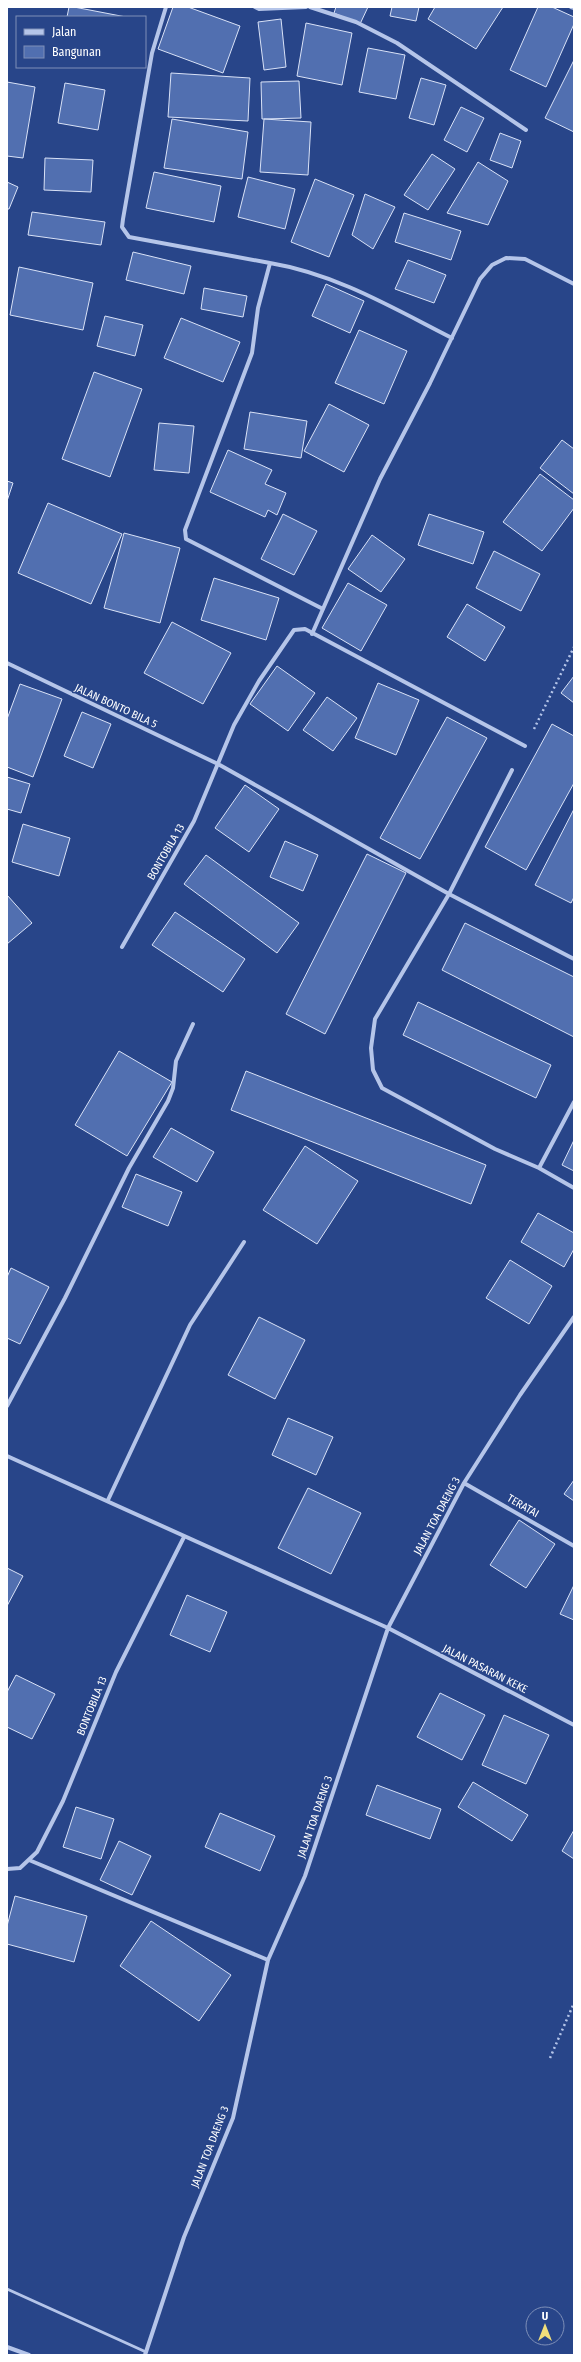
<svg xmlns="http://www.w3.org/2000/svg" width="581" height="2362" font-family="'Fira Sans Condensed',sans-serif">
  <rect width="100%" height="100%" fill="#284589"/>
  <path fill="#516fb0" stroke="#d9e2f7" d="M69 7H74L126 17H67Z
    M173 7H188L240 26 223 73 158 49Z
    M336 7H368L360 24 334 13Z
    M392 7H419L416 21 390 16Z
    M435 7H503L476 49 428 19Z
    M538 7H552L574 17V24L546 87 510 70Z
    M281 19 286 67 264 70 258 22Z
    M306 23 352 33 342 85 297 76Z
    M368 48 405 55 396 99 359 92Z
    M574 60V132L545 118Z
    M171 73 250 78 248 121 168 117Z
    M421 78 446 85 434 125 409 118Z
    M299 81 301 118 262 119 261 82Z
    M7 82 35 87 23 158 7 156Z
    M65 83 105 90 98 130 58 123Z
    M461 107 484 118 467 152 444 140Z
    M172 119 248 132 242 179 164 168Z
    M264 119 311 122 308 175 260 172Z
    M500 133 521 141 512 168 490 160Z
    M432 154 455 169 428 210 404 195Z
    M45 158 93 160 91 192 44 190Z
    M478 162 508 181 488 225 447 213Z
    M154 172 221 186 214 222 146 208Z
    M248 177 295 189 285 229 238 217Z
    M315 179 354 195 329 257 291 242Z
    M7 182 18 187 9 209H7Z
    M365 194 395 207 373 249 352 235Z
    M32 212 105 222 101 245 28 235Z
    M404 213 461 231 451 260 395 242Z
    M133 252 191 266 184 294 126 280Z
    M408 260 446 275 434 303 395 289Z
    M19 267 93 283 83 330 10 315Z
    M326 284 364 301 350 333 312 316Z
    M204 288 247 296 243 317 201 309Z
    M105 316 143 325 135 356 97 346Z
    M181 318 240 342 223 382 164 358Z
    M359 330 407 351 384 404 335 383Z
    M94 372 142 389 110 477 62 459Z
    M329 404 369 425 344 472 304 451Z
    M250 412 307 421 301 458 244 449Z
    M159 423 194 426 189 473 154 470Z
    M562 440 574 449V494L540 468Z
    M228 450 272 470 265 484 286 493 277 515 268 510 265 517 210 492Z
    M540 474 574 500V508L542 551 503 522Z
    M7 481 13 483 7 501Z
    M48 503 122 534 91 604 18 573Z
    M283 514 317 531 294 575 261 559Z
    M429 514 484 532 473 564 418 545Z
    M124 533 180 548 160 623 104 608Z
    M372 535 405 559 381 592 348 569Z
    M494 551 540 574 521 611 476 588Z
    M214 578 279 598 266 640 201 620Z
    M348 583 387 605 361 651 322 628Z
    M467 604 505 627 485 661 447 637Z
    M172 622 231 653 203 704 144 673Z
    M277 666 315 693 288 731 250 704Z
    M574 676V703L561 693Z
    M378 683 419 700 396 755 355 738Z
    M20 684 62 699 33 777 7 767V719Z
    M327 697 357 718 333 751 303 730Z
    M82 712 111 724 93 768 64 756Z
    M447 717 487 738 420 859 380 838Z
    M552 724 574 736V783L526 870 485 847Z
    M7 777 30 784 21 813 7 809Z
    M245 785 279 809 249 852 215 828Z
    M574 809V897L571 903 535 885Z
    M23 824 70 838 59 876 12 862Z
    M285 841 318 855 303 891 270 877Z
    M367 854 406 873 325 1034 286 1014Z
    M206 855 299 923 277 953 184 884Z
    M7 895 32 923 7 944Z
    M175 912 245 959 223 992 152 945Z
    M465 923 574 977V1037L442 970Z
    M418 1002 551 1065 536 1098 403 1035Z
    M119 1051 172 1082 127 1156 75 1125Z
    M246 1071 486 1165 471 1204 231 1110Z
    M171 1128 214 1152 197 1182 153 1157Z
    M574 1140V1171L562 1165Z
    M305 1146 358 1181 317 1244 263 1210Z
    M136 1174 182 1192 168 1226 122 1207Z
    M538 1213 574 1233V1249L564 1267 521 1242Z
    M510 1260 552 1286 529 1324 486 1298Z
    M11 1268 49 1287 20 1344 7 1338V1277Z
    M259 1317 305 1340 275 1399 228 1375Z
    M288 1418 333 1437 316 1475 272 1455Z
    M574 1480V1501L564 1494Z
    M308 1488 361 1513 331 1574 278 1548Z
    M519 1520 555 1544 526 1588 490 1565Z
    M7 1568 23 1576 7 1606Z
    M574 1585V1620L560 1614Z
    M187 1595 227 1612 210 1652 170 1635Z
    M16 1675 55 1694 32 1739 7 1727V1692Z
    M440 1693 485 1715 462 1760 417 1737Z
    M504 1715 549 1735 526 1784 482 1765Z
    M473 1782 528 1815 512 1841 458 1807Z
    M377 1785 441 1809 430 1839 366 1815Z
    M76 1807 114 1819 101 1859 63 1847Z
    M220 1813 275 1836 260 1871 205 1847Z
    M574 1830V1859L562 1851Z
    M119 1841 151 1856 132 1895 100 1880Z
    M15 1896 87 1916 74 1962 7 1944V1926Z
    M151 1921 231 1975 199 2021 120 1966Z"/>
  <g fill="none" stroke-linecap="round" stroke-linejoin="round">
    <path stroke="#b5c5e9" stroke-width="2.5" stroke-dasharray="2 3" stroke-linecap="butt" d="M534 729 574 647
      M550 2058 574 2003"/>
    <path stroke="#b5c5e9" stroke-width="3" d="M7 2289 146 2352"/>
    <path stroke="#b5c5e9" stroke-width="4" d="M166 7 152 53 123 219 122 227 129 237 270 263 258 308 252 353 185 530 186 539 323 609
      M255 7 259 9 306 7
      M310 7 356 22 397 43 526 130
      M571 7 574 8
      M270 263C336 274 393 308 452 338
      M312 634 380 479 430 383 480 279 492 265 506 258 525 259 574 284
      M7 663 218 764 449 894 574 959
      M512 770 449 894 375 1019 371 1048 373 1070 382 1088 495 1149 539 1168 574 1102
      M122 947 194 821 234 725 259 681 294 630 305 629 525 746
      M539 1168 574 1188
      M7 1406 65 1298 129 1168 168 1101 173 1088 176 1061 193 1024
      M7 1456 388 1628 574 1725
      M464 1483 574 1546
      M108 1500 190 1325 244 1242
      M29 1860 268 1960
      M7 1869 20 1868 37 1852 63 1801 116 1672 184 1537
      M7 2347 29 2355
      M145 2355 184 2237 233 2118 268 1960 305 1876 388 1628 464 1483 520 1395 574 1317"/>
  </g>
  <g text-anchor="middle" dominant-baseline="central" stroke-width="3" stroke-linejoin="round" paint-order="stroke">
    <g font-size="11" fill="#fff" stroke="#284589">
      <text transform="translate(116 706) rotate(25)">JALAN BONTO BILA 5</text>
      <text transform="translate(166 852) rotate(-60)">BONTOBILA 13</text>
      <text transform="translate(523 1506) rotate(30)">TERATAI</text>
      <text transform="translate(437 1516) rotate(-62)">JALAN TOA DAENG 3</text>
      <text transform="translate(485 1669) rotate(27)">JALAN PASARAN KEKE</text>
      <text transform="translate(92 1706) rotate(-68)">BONTOBILA 13</text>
      <text transform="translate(315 1817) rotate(-71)">JALAN TOA DAENG 3</text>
      <text transform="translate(210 2147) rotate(-69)">JALAN TOA DAENG 3</text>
    </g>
  </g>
  <rect width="581" height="2362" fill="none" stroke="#ffffff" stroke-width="16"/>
  <rect x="16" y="16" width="130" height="52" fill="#284589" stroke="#7e8fb8"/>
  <rect x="24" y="29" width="20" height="6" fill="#b5c5e9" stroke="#7e8fb8"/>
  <text x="52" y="36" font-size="12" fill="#ffffff">Jalan</text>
  <rect x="24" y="46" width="20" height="12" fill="#516fb0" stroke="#7e8fb8"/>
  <text x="52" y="56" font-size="12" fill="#ffffff">Bangunan</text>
  <g transform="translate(545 2326)"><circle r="19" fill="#284589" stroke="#7e8fb8"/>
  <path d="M0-3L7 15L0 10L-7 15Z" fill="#f0de7b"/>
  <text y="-6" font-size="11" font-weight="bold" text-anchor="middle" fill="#ffffff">U</text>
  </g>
</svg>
